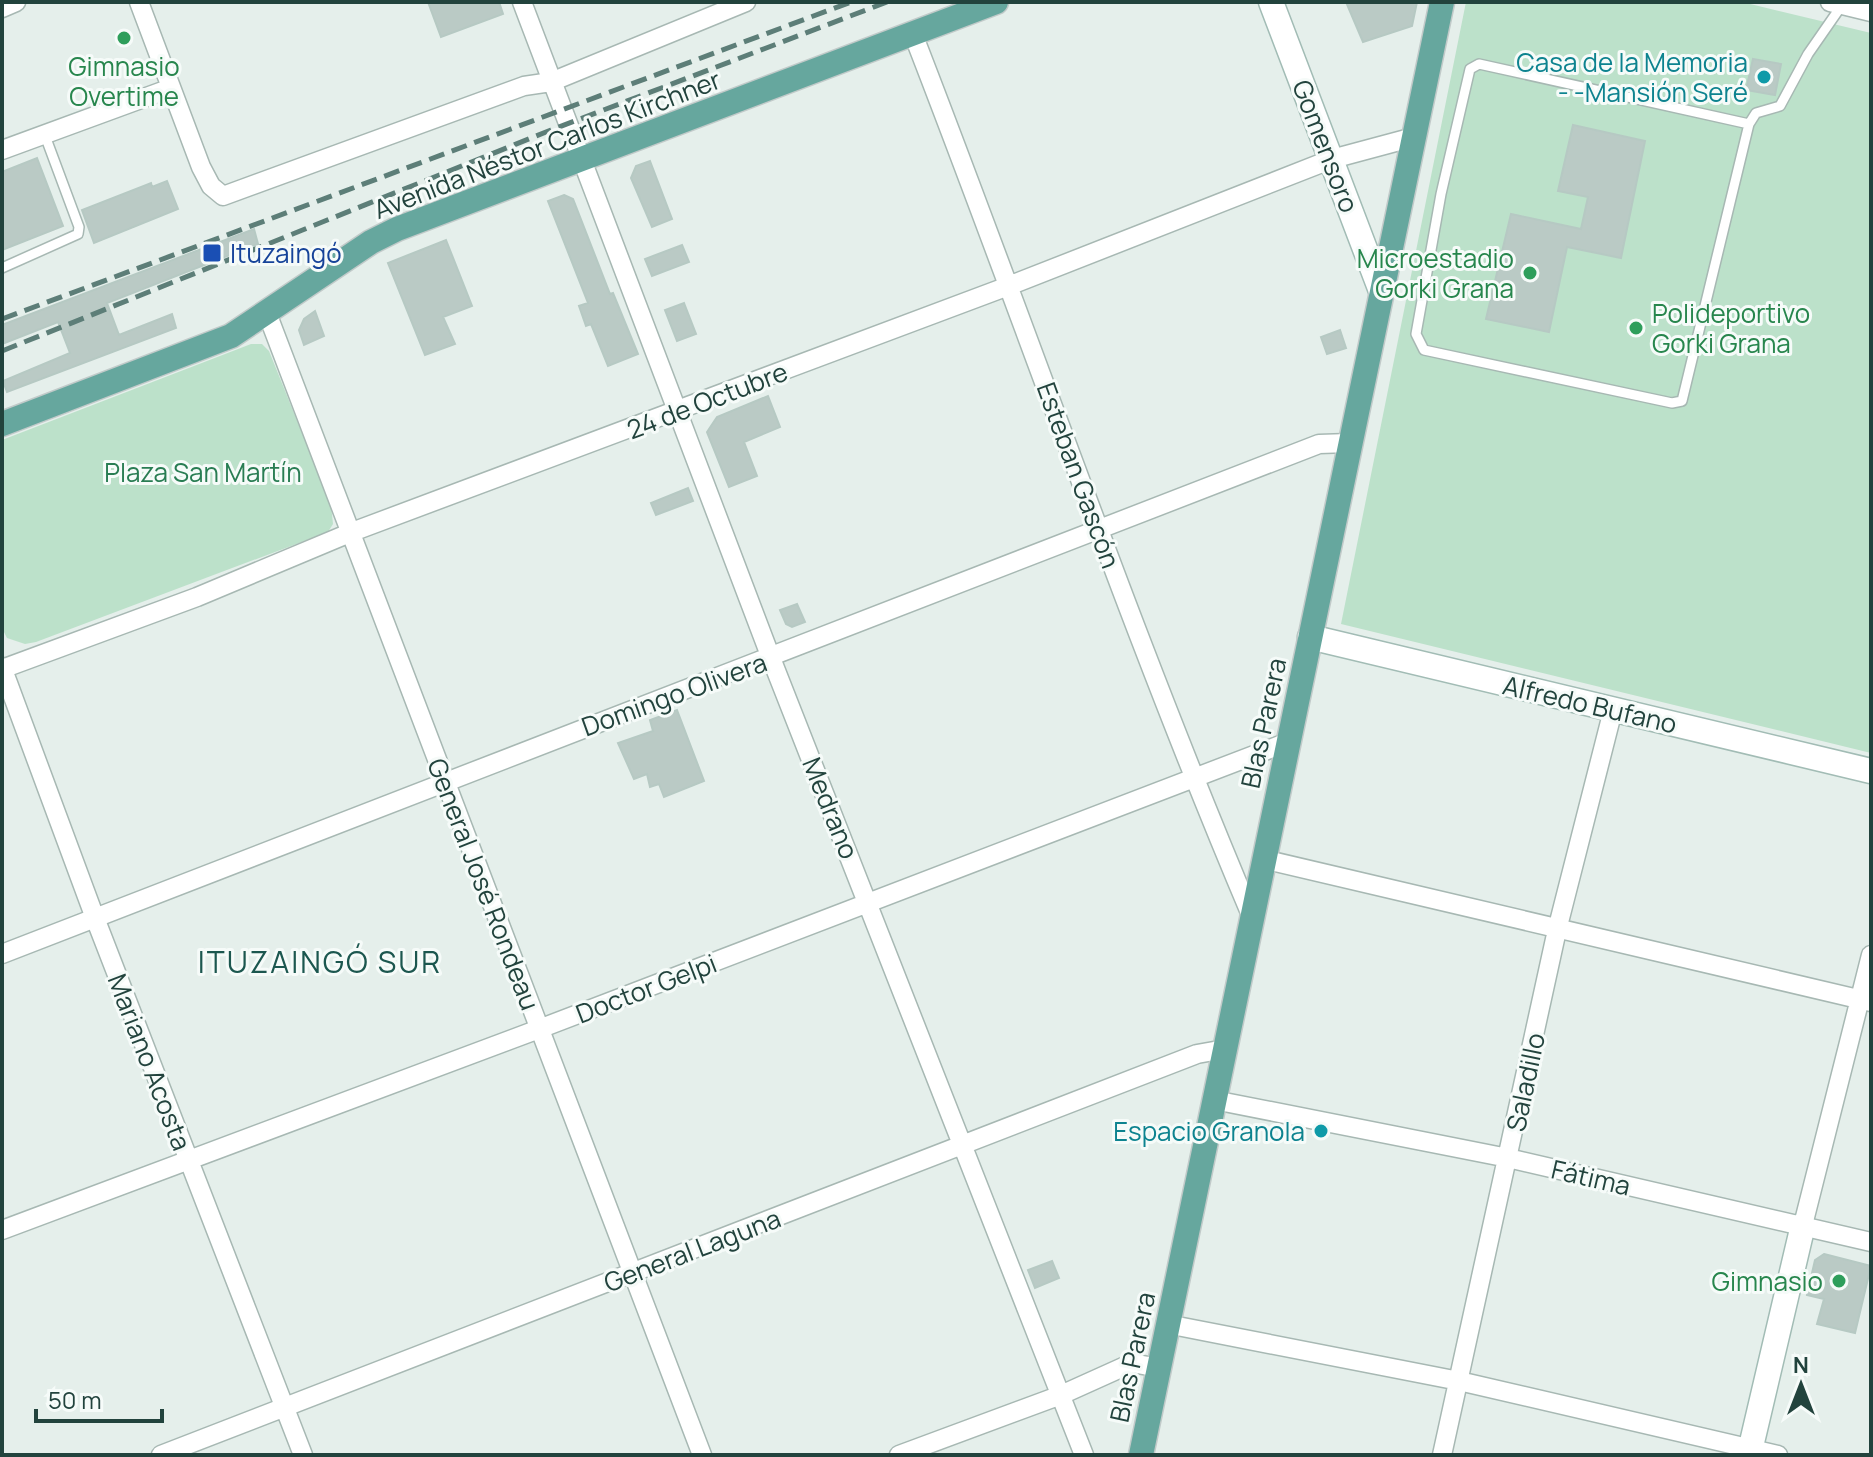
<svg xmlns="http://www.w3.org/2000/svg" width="1873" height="1457" font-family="Manrope,sans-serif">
  <rect width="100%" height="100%" fill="#e5efeb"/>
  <path fill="#bce1ca" d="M1466 2H1742L1871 33V753L1341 624Z
    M251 344H262L269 351 331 505 333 524 328 532 36 642 25 644 7 638 2 628V440Z"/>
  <path fill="#bacac5" stroke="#b6c9c3" stroke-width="2" d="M428 2H499L503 14 441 37Z
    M1346 2H1417L1412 26 1363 42Z
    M1753 59 1781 64 1775 95 1746 90Z
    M1573 125 1645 141 1621 258 1567 247 1549 332 1486 319 1511 214 1581 229 1588 197 1558 191Z
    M37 158 63 226 2 250V172Z
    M650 161 672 219 652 227 631 178 636 166Z
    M167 181 178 209 94 243 82 210 151 183 152 187Z
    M564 195 573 199 610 294 613 293 638 354 608 366 591 324 586 326 579 306 588 303 548 201Z
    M254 229 258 244 107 303 119 335 172 314 176 328 7 392 3 381 70 353 58 322 2 344V325Z
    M446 240 472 306 443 317 455 344 425 355 388 263Z
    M682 245 689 262 652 276 645 259Z
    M684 303 696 334 677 341 665 310Z
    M315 311 324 336 304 345 299 330 304 319Z
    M1340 330 1346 348 1327 354 1321 337Z
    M768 396 780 427 744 442 757 476 729 487 707 432 717 417Z
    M688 488 693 501 656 515 651 503Z
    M797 604 805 622 792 627 786 624 780 610Z
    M677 710 704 781 664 797 659 784 650 787 647 774 634 779 618 743 653 731 650 720Z
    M1824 1254 1871 1266 1855 1333 1817 1324 1824 1299 1807 1295 1815 1260Z
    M1052 1261 1059 1278 1035 1288 1028 1270Z"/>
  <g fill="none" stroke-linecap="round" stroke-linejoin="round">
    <g stroke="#a7b8b3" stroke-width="12">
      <path id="lane" d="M1749 124 1479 64 1470 69 1441 194 1416 334 1424 350 1672 403 1682 401 1749 124 1756 113 1780 106 1808 54 1842 5
        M2 268 78 234 79 227 44 133"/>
    </g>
    <g stroke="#a7b8b3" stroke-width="21">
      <path id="street" d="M139 2 201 167 211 186 223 196 524 86 551 82 746 2
        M522 2 771 658 1084 1455
        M1830 2 1871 12
        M2 8 16 2
        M913 34C1027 327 1128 625 1251 915
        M2 150 171 88
        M267 313 702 1455
        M2 667 95 918 303 1455
        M2 669 197 597 352 532 1011 285 1332 159 1414 137
        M1263 859 1871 1002
        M2 954 1319 444 1349 443
        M1214 1100 1508 1158 1871 1242
        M1803 1225 1871 955
        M2 1230 539 1029 1288 742
        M1167 1324 1459 1381 1778 1455
        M161 1455 1197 1054 1225 1049
        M899 1455 1061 1395 1132 1363 1159 1368
        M1442 1455 1557 930 1613 710"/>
    </g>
    <g stroke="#a2bcb5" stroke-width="27">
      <path id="secondary" d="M1271 2 1381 291
        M1310 637 1871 771
        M1749 1455 1803 1225"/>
    </g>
    <g stroke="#c1cac9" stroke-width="27">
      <path id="primary" d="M2 424 231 336 371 242 397 229 996 2
        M1141 1455 1442 2"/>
    </g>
    <use href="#lane" stroke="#fff" stroke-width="9"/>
    <use href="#street" stroke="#fff" stroke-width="18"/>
    <use href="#secondary" stroke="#fff" stroke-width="24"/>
    <use href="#primary" stroke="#66a79e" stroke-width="24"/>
    <path stroke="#5d7e78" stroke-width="5" stroke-dasharray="16 8" stroke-linecap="butt" d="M2 319 851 2
      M2 351 551 130 887 2"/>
  </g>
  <g fill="#2e9e5b" stroke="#f6fbf9" stroke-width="3">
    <circle cx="124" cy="38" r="8"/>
    <circle cx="1530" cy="273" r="8"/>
    <circle cx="1636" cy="328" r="8"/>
    <circle cx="1839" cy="1281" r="8"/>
  </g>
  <g fill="#0f9aa8" stroke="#f6fbf9" stroke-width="3">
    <circle cx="1764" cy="77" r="8"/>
    <circle cx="1321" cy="1131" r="8"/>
  </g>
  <rect fill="#1a4fb4" stroke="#f6fbf9" stroke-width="3" x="202" y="243" width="20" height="20" rx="4"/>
  <g text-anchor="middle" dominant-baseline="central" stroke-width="6" stroke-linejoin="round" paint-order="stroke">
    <g font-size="26" fill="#0d838f" stroke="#f6fbf9" text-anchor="end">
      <text x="1748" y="62">Casa de la Memoria<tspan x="1748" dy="30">- -Mansión Seré</tspan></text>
      <text x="1305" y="1131">Espacio Granola</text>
    </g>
    <g font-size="26" fill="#27864d" stroke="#f6fbf9" text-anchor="end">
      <text x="124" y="66" text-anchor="middle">Gimnasio<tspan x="124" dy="30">Overtime</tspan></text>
      <text x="1514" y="258">Microestadio<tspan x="1514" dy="30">Gorki Grana</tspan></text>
      <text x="1652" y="313" text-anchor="start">Polideportivo<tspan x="1652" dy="30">Gorki Grana</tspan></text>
      <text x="1823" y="1281">Gimnasio</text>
    </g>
    <g font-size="26" fill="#22433d" stroke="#f6fbf9">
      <text transform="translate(547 144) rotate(-21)">Avenida Néstor Carlos Kirchner</text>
      <text transform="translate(1326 146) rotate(69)">Gomensoro</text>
      <text transform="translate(707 400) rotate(-21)">24 de Octubre</text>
      <text transform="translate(1079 475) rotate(70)">Esteban Gascón</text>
      <text transform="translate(674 694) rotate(-20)">Domingo Olivera</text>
      <text transform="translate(1590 704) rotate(13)">Alfredo Bufano</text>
      <text transform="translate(1263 723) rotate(-78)">Blas Parera</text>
      <text transform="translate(831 808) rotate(68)">Medrano</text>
      <text transform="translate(484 884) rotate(69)">General José Rondeau</text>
      <text transform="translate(646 988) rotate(-21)">Doctor Gelpi</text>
      <text transform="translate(150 1062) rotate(69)">Mariano Acosta</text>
      <text transform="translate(1525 1082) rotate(-78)">Saladillo</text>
      <text transform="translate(1591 1177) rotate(13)">Fátima</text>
      <text transform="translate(692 1250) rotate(-21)">General Laguna</text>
      <text transform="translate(1132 1357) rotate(-78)">Blas Parera</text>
    </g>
    <g font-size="26" fill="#164399" stroke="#f6fbf9" text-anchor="start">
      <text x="230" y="253">Ituzaingó</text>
    </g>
    <g font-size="26" fill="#297d53" stroke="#f6fbf9">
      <text x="203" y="472">Plaza San Martín</text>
    </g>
    <g font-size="30" letter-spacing="2" fill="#1c574f" stroke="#f6fbf9">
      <text x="320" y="961">ITUZAINGÓ SUR</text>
    </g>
  </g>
  <rect width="1873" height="1457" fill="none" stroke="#22433d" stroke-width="8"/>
  <g transform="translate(1801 1385)" stroke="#f6fbf9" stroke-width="6" paint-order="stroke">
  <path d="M0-6L14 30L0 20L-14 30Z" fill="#22433d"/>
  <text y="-12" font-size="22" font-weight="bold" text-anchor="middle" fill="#22433d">N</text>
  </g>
  <path d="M36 1409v12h126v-12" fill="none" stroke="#22433d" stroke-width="4"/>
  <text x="48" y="1409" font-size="24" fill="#22433d" stroke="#f6fbf9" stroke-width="6" paint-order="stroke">50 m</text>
</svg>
